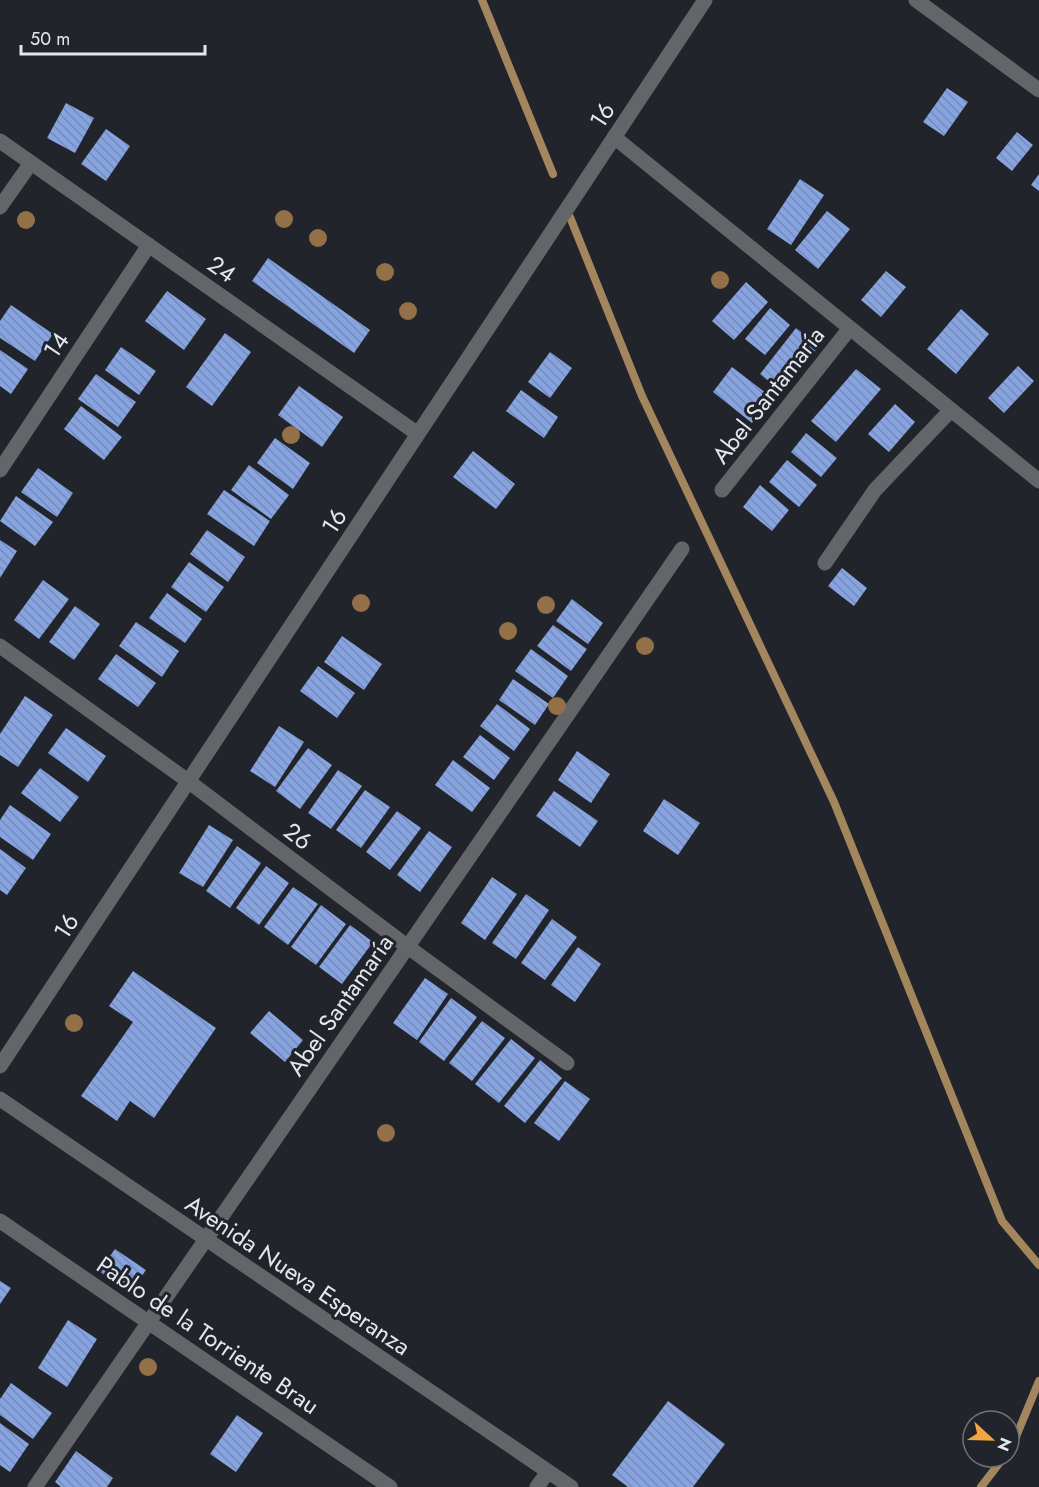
<svg xmlns="http://www.w3.org/2000/svg" width="1039" height="1487" font-family="Jost,sans-serif">
  <defs>
    <pattern id="building-back-hatch" width="6" height="6" patternUnits="userSpaceOnUse" patternTransform="scale(1.5)"><rect width="6" height="6" fill="#87a4e0"/><path d="M-1 5l2 2M0 0l6 6M5-1l2 2" fill="none" stroke="#768cba"/></pattern>
  </defs>
  <rect width="100%" height="100%" fill="#21242b"/>
  <g fill="none" stroke-linecap="round" stroke-linejoin="round">
    <path stroke="#a4865e" stroke-width="8" d="M482 0 553 174
      M570 217 642 396 834 802 1002 1221 1039 1265
      M1009 1450 1013 1444 1039 1381
      M981 1487 1004 1457"/>
  </g>
  <path fill="url(#building-back-hatch)" d="M947 88 968 102 944 136 923 122Z
    M66 103 94 118 75 153 47 138Z
    M106 129 130 146 106 181 81 164Z
    M1017 132 1033 145 1012 171 996 158Z
    M1039 174V191L1031 185Z
    M800 179 824 195 791 245 767 229Z
    M827 211 850 229 818 269 795 250Z
    M268 258 370 330 354 353 252 281Z
    M886 271 906 287 881 317 861 300Z
    M746 282 768 302 734 340 712 321Z
    M167 291 206 319 184 350 145 321Z
    M11 305 53 334 35 361 0 338V321Z
    M770 308 790 325 765 355 745 339Z
    M961 309 989 334 956 374 927 349Z
    M796 328 819 346 782 392 760 374Z
    M225 333 251 352 212 406 186 387Z
    M121 347 156 371 139 395 105 370Z
    M0 350 28 369 11 394 0 386Z
    M550 352 572 368 550 398 528 382Z
    M1018 366 1034 381 1004 413 988 398Z
    M732 367 771 397 752 423 713 392Z
    M856 369 881 389 836 442 811 421Z
    M96 374 136 402 118 427 78 399Z
    M299 386 343 417 322 447 278 415Z
    M521 390 558 417 544 438 506 411Z
    M895 404 915 422 889 452 868 434Z
    M81 406 122 437 104 460 64 429Z
    M806 433 837 458 821 477 791 452Z
    M275 438 310 463 293 489 257 463Z
    M473 451 515 484 496 509 453 477Z
    M787 460 817 485 799 507 769 482Z
    M249 465 289 495 271 519 231 490Z
    M38 468 73 493 57 517 21 492Z
    M760 485 789 510 772 531 743 507Z
    M224 490 270 521 254 546 207 514Z
    M16 496 53 522 35 546 0 521Z
    M207 530 245 557 228 582 190 554Z
    M0 540 17 551 0 578Z
    M189 562 224 587 206 612 171 587Z
    M842 568 867 588 854 606 828 586Z
    M43 580 69 599 39 639 14 620Z
    M167 593 202 619 185 643 149 618Z
    M572 599 603 623 588 644 556 621Z
    M75 606 100 624 74 660 49 642Z
    M136 622 179 651 162 677 119 646Z
    M553 625 587 649 571 671 537 646Z
    M342 636 382 664 364 690 324 662Z
    M531 649 568 676 553 698 515 671Z
    M116 654 156 683 138 707 98 679Z
    M318 666 355 693 337 718 300 691Z
    M513 679 549 704 535 725 499 700Z
    M25 696 53 715 18 767 0 755V734Z
    M497 704 530 729 514 751 480 726Z
    M279 726 304 742 275 787 250 771Z
    M66 728 106 756 88 782 48 753Z
    M480 735 510 758 494 780 463 757Z
    M308 748 332 765 300 809 276 791Z
    M577 751 610 774 591 803 558 780Z
    M453 760 490 788 472 812 435 785Z
    M40 768 79 797 60 822 21 793Z
    M338 770 362 786 331 829 308 813Z
    M365 790 390 807 361 848 336 830Z
    M554 791 598 821 580 847 536 816Z
    M664 799 700 823 678 855 643 831Z
    M10 805 51 834 33 860 0 837V820Z
    M397 811 421 828 390 870 366 852Z
    M209 825 233 840 203 887 179 873Z
    M429 831 452 847 420 892 397 875Z
    M237 846 261 863 230 908 206 891Z
    M0 849 26 868 7 895 0 890Z
    M266 866 289 883 259 925 236 908Z
    M492 877 517 894 485 940 461 923Z
    M293 887 318 904 288 945 264 927Z
    M526 894 549 910 516 959 492 943Z
    M321 905 346 924 316 965 291 947Z
    M552 919 577 937 545 980 521 963Z
    M350 925 373 942 342 984 319 967Z
    M578 947 601 964 575 1002 551 985Z
    M133 971 216 1028 154 1118 130 1101 117 1121 81 1096 133 1022 109 1006Z
    M425 978 448 994 417 1040 393 1023Z
    M451 998 477 1017 444 1061 419 1042Z
    M269 1011 303 1040 285 1062 250 1033Z
    M482 1021 505 1038 472 1081 449 1063Z
    M511 1039 535 1058 499 1103 475 1084Z
    M540 1060 562 1078 525 1123 504 1106Z
    M565 1081 590 1099 559 1141 534 1123Z
    M115 1249 146 1270 130 1293 99 1271Z
    M0 1281 11 1288 0 1304Z
    M68 1320 97 1339 67 1387 38 1368Z
    M11 1383 52 1413 33 1439 0 1415V1399Z
    M668 1401 725 1444 693 1487H628L612 1475Z
    M237 1415 263 1433 236 1472 210 1454Z
    M0 1423 29 1444 10 1472 0 1465Z
    M76 1451 113 1478 107 1487H61L55 1482Z"/>
  <g fill="none" stroke-linecap="round" stroke-linejoin="round">
    <path stroke="#636568" stroke-width="15" d="M916 0 1039 90
      M614 137 1039 481
      M0 141 418 434
      M0 207 31 163
      M0 470 149 245
      M722 490 850 328
      M825 563 875 490 951 410
      M0 646 188 781 408 947 567 1063
      M0 1066 705 0
      M0 1099 571 1487
      M0 1221 390 1487
      M35 1487 682 549
      M537 1487 548 1472"/>
  </g>
  <g fill="#937048">
    <circle cx="284" cy="219" r="9"/>
    <circle cx="26" cy="220" r="9"/>
    <circle cx="318" cy="238" r="9"/>
    <circle cx="385" cy="272" r="9"/>
    <circle cx="720" cy="280" r="9"/>
    <circle cx="408" cy="311" r="9"/>
    <circle cx="291" cy="435" r="9"/>
    <circle cx="361" cy="603" r="9"/>
    <circle cx="546" cy="605" r="9"/>
    <circle cx="508" cy="631" r="9"/>
    <circle cx="645" cy="646" r="9"/>
    <circle cx="557" cy="706" r="9"/>
    <circle cx="74" cy="1023" r="9"/>
    <circle cx="386" cy="1133" r="9"/>
    <circle cx="148" cy="1367" r="9"/>
  </g>
  <g text-anchor="middle" dominant-baseline="central" stroke-width="6" stroke-linejoin="round" paint-order="stroke">
    <g font-size="24" fill="#e4e7eb" stroke="#21242b">
      <text transform="translate(602 115) rotate(-57)">16</text>
      <text transform="translate(222 269) rotate(35)">24</text>
      <text transform="translate(56 345) rotate(-56)">14</text>
      <text transform="translate(768 395) rotate(-52)">Abel Santamaría</text>
      <text transform="translate(334 521) rotate(-57)">16</text>
      <text transform="translate(298 836) rotate(37)">26</text>
      <text transform="translate(66 926) rotate(-57)">16</text>
      <text transform="translate(340 1005) rotate(-55)">Abel Santamaría</text>
      <text transform="translate(298 1275) rotate(34)">Avenida Nueva Esperanza</text>
      <text transform="translate(208 1335) rotate(34)">Pablo de la Torriente Brau</text>
    </g>
  </g>
  <g transform="translate(991 1439) rotate(112)"><circle r="28" fill="#21242b" stroke="#6f7278" stroke-width="1.5"/>
  <path d="M0-4.5L10 22L0 15L-10 22Z" fill="#f2a541"/>
  <text y="-9" font-size="16" font-weight="bold" text-anchor="middle" fill="#e4e7eb">N</text>
  </g>
  <path d="M21 45v9h184v-9" fill="none" stroke="#e4e7eb" stroke-width="3"/>
  <text x="30" y="45" font-size="18" fill="#e4e7eb" stroke="#21242b" stroke-width="4.5" paint-order="stroke">50 m</text>
</svg>
